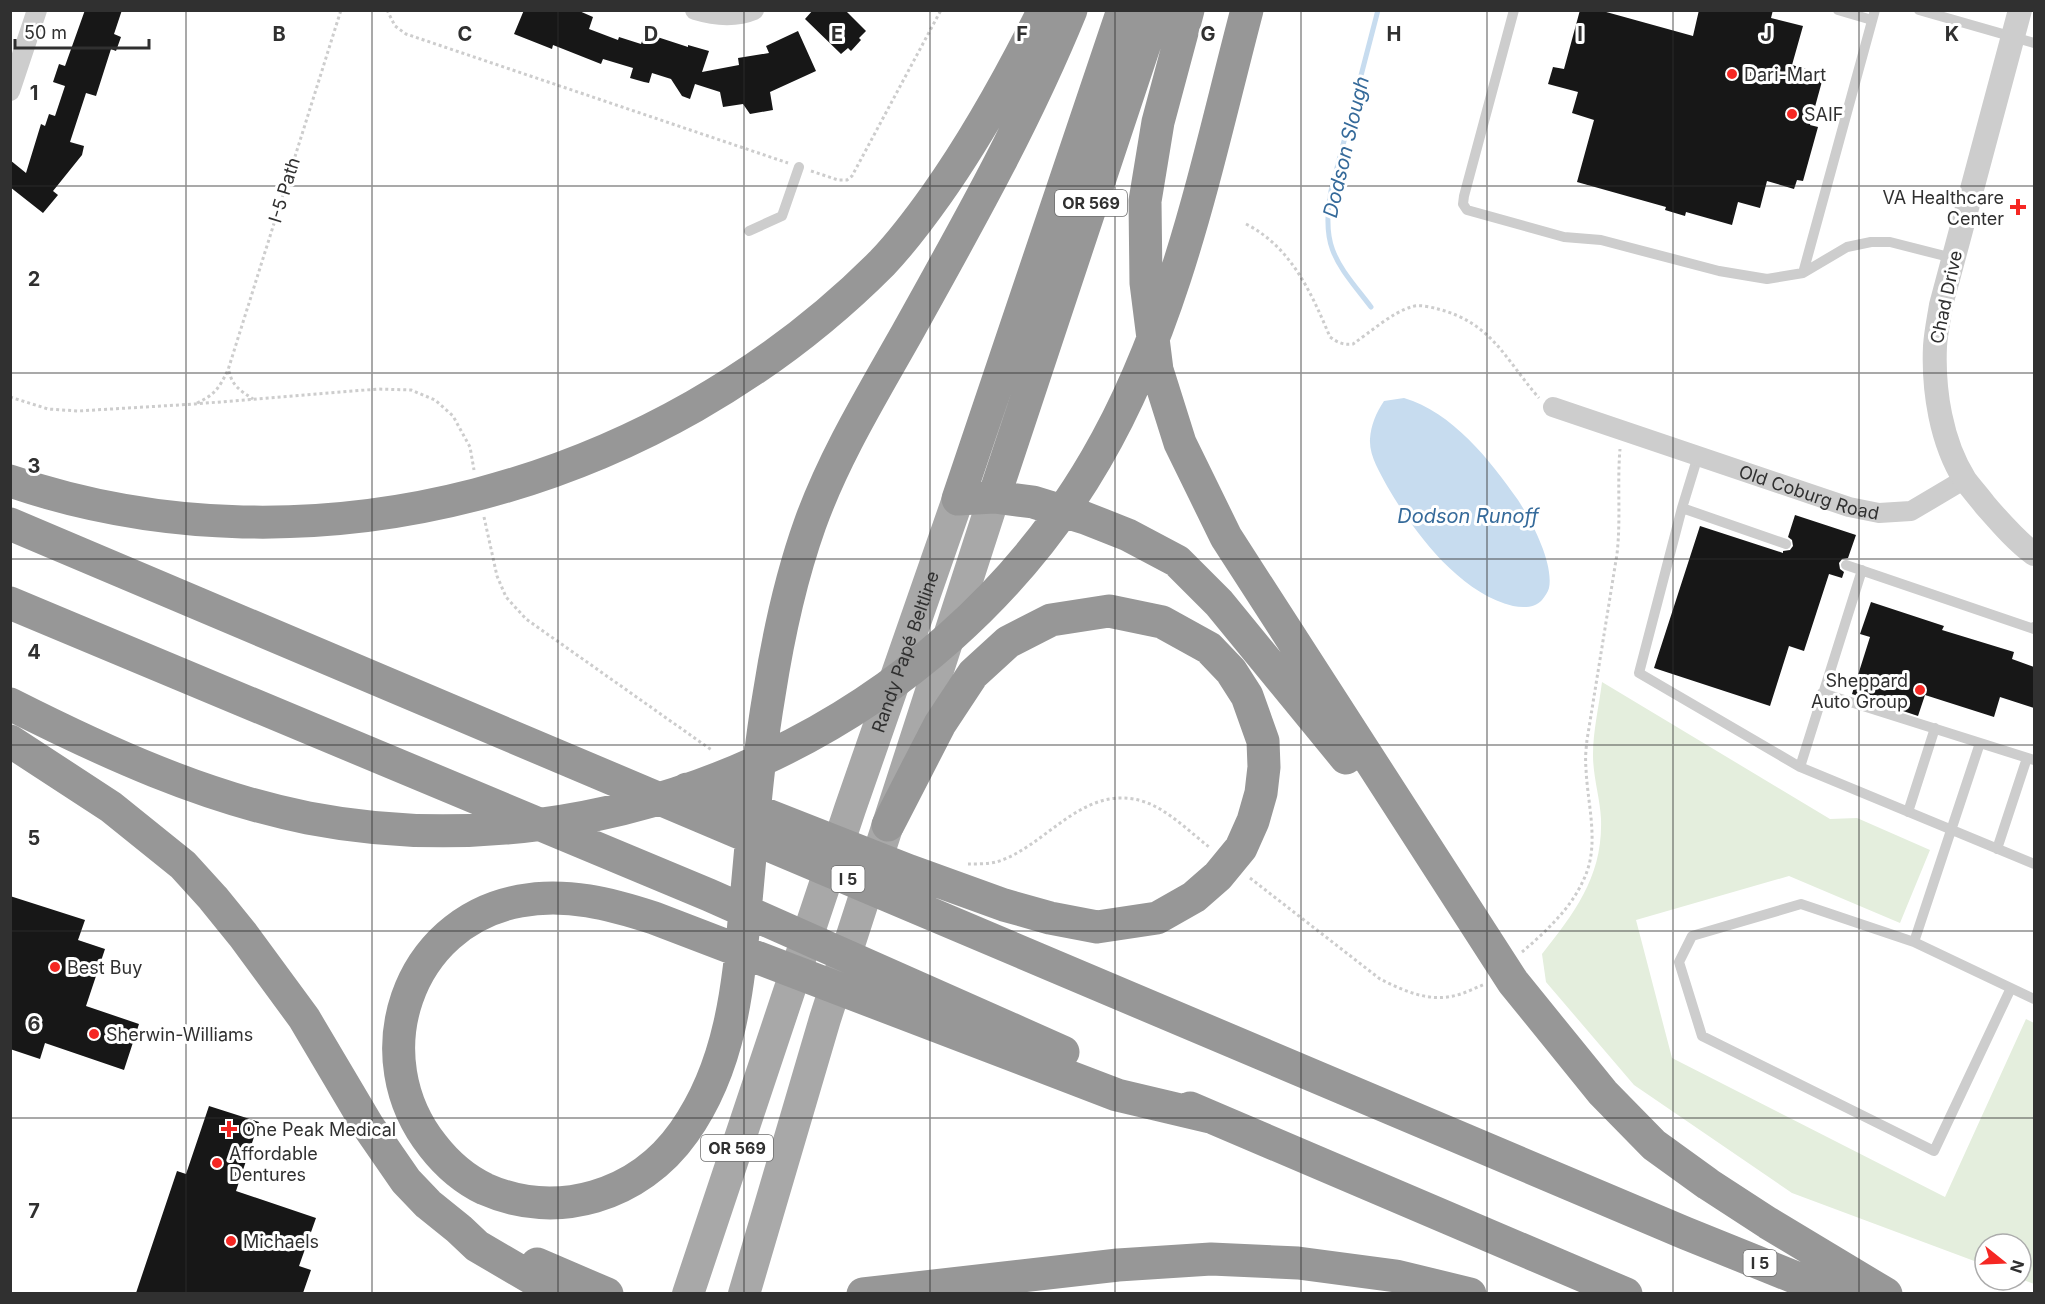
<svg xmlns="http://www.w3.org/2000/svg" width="2045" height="1304" font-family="Inter,sans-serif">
  <rect width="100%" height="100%" fill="#fff"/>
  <path fill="#e4eedd" d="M1602 682 1830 819 1857 818 1930 850 1900 923 1789 876 1636 920 1672 1058 1945 1197 2026 1019 2034 1023V1284L2021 1279V1244H1985V1265L1792 1193 1634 1085 1546 982 1542 954C1575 912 1603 876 1601 819 1600 798 1593 777 1593 755 1593 731 1599 706 1602 682Z"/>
  <path fill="#c7dcef" d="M1404 398C1452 412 1490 460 1518 500 1531 520 1554 563 1549 588 1548 592 1545 596 1542 600 1535 608 1523 608 1513 606 1459 593 1413 531 1387 486 1380 472 1369 456 1370 439 1371 425 1376 413 1384 401Z"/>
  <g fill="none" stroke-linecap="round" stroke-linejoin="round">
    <path stroke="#c7dcef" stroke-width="5" d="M1371 307C1338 264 1320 249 1331 191L1378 10"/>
  </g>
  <path fill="#171717" d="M85 10H122L114 34 121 37 116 51 111 49 96 96 86 93 70 142 84 146 82 155 53 191 58 195 43 213 10 187V160L26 173 41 124 45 126 49 114 55 116 65 86 53 82 59 64 65 66Z
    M524 10H577L593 17 589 29 618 40 619 37 641 44 645 33 688 47V45L709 51 702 72 739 65 738 58 769 53 766 46 798 31 816 71 770 92 773 110 750 114 743 104 723 107 720 92 695 84 690 99 682 96 671 79 652 73 649 83 644 82 630 78 633 68 603 59 601 64 553 45 552 49 514 34Z
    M813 10H845L866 31 859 38 861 40 851 51 848 48 841 54 805 19Z
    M1580 10H1599L1693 36 1699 10H1773L1771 18 1803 26 1792 65 1824 74 1810 125 1818 127 1803 181 1797 180 1794 189 1767 181 1760 208 1738 202 1732 225 1686 212 1685 216 1665 210 1666 207 1577 182 1594 120 1572 113 1578 92 1548 84 1553 67 1564 69Z
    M1795 515 1856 535 1848 558 1842 559 1839 563 1840 569 1844 572 1842 578 1829 574 1804 651 1789 646 1770 706 1654 668 1700 526 1783 553V551L1790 550 1793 546 1792 540 1788 537Z
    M1871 602 1944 626 1942 630 2014 652 2012 659 2034 667V708L2000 697 1994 717 1925 695 1918 716 1852 694 1870 637 1860 634Z
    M10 896 85 920 78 940 105 949 86 1006 139 1024 124 1070 45 1043 40 1059 10 1049Z
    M209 1106 259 1122 236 1191 316 1218 299 1266 311 1270 303 1293H136L177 1171 186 1174Z"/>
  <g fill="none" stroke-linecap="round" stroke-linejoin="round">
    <path stroke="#cdcdcd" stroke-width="3" stroke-dasharray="3 3" stroke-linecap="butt" d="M387 10 395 26 406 34 788 163
      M811 171 838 180H847L852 176 941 10
      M1246 224C1291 247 1311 292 1330 337 1338 343 1344 345 1353 344 1369 333 1393 312 1411 307 1419 304 1430 307 1438 309 1492 323 1505 359 1539 398
      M229 371C232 386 241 391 253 399
      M10 397 48 409 78 411 195 404 378 389 411 390 435 400 453 416 470 447 474 470
      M197 403C216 394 219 388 228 370L341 10
      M484 517 497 576 506 597 526 619 713 751
      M968 864C977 864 988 864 996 862 1046 848 1083 781 1145 802 1168 810 1190 832 1209 847
      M1250 878 1380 979C1402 990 1428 1002 1453 996 1464 994 1475 988 1485 984
      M1522 952C1549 929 1579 901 1589 865 1597 834 1587 799 1586 768 1585 759 1586 749 1587 740L1617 554C1621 519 1617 484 1620 449"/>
    <path stroke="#cdcdcd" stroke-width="10" d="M1514 10 1464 196 1463 204 1467 210 1564 237 1601 240 1719 271 1767 279 1803 273 1847 247 1871 242H1890L1953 258
      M1838 10 1872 20
      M1919 10 2034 43
      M749 231 782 216 799 167
      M1803 273 1875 10
      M1698 456 1682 508 1786 544
      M1682 508 1639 673 1800 767 2034 864
      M1846 565 2034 629V627
      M1822 693 2034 760
      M1800 767 1862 570
      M1908 812 1935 728
      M1997 849 2027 758
      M1914 942 1980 743
      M2011 988 1934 1151 1702 1036 1679 962 1692 936 1801 904 1914 942 2034 999"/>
    <g stroke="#cdcdcd" stroke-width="20">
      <path d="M695 10C715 16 735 18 754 10"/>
      <path d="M10 91 37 10"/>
      <path id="s1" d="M1553 407 1849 507 1879 513 1911 511 1965 479"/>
    </g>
    <path stroke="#cdcdcd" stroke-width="24" d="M2020 10 1941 305C1939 318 1936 332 1935 346 1933 390 1941 442 1965 480 1971 488 1979 497 1985 505 2000 522 2016 541 2034 554"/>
    <g stroke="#a8a8a8" stroke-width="32">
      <path id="s2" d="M688 1294 850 809 958 499"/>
      <path d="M744 1294 825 1019 994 497"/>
    </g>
    <path stroke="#979797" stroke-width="33" d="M1071 10C1025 123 966 227 907 333 872 395 834 457 810 524 790 580 778 637 769 695 758 760 753 825 747 890 739 974 735 1060 684 1132 639 1196 557 1221 485 1189 464 1179 447 1164 433 1146 362 1057 406 922 520 901 566 892 611 904 654 918L1117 1095 1210 1117
      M1123 10 958 499 994 497 1033 502 1085 518 1128 535 1177 561 1219 603 1346 758
      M1188 10 1158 122 1145 201 1146 283 1157 370 1180 443 1226 537 1513 982 1603 1093 1654 1145 1708 1184 1768 1223 1886 1294
      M10 481C313 584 659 487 882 263 902 242 920 218 937 194 978 136 1012 74 1044 10
      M994 497 1156 10
      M10 524 1685 1233 1836 1294
      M10 603 709 895 1063 1052
      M10 704C105 752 203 797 308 818 614 877 940 728 1096 459 1176 322 1207 162 1247 10
      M10 741 111 807 183 865 213 898 243 935 304 1018 368 1126 406 1181 428 1204 459 1229 477 1246 559 1294
      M687 789 711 793 910 871 1004 905 1050 918 1097 927 1157 918 1194 897 1218 876 1241 848 1253 821 1261 793 1264 767 1263 741 1247 696 1231 671 1209 648 1162 622 1109 611 1051 620 1008 642 973 674 940 724 888 825
      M1190 1108 1626 1294
      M537 1264 607 1294
      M863 1294 1118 1265 1211 1259 1298 1263 1396 1276 1470 1294"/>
  </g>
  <path fill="none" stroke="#303030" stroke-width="1.5" stroke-opacity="0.55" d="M186 10V1294M372 10V1294M558 10V1294M744 10V1294M930 10V1294M1115 10V1294M1301 10V1294M1487 10V1294M1673 10V1294M1859 10V1294M10 186H2034M10 373H2034M10 559H2034M10 745H2034M10 931H2034M10 1118H2034"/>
  <g fill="#f52723" stroke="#fff" stroke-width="2">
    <circle cx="1732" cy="74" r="6"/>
    <circle cx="1792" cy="114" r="6"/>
    <path d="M2015 198h6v6h6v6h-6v6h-6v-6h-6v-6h6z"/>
    <circle cx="1920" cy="690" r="6"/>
    <circle cx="55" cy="967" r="6"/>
    <circle cx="94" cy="1034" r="6"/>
    <path d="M226 1120h6v6h6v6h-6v6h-6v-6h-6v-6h6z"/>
    <circle cx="217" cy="1163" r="6"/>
    <circle cx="231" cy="1241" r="6"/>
  </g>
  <g text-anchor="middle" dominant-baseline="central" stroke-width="6" stroke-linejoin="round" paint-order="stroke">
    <g fill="#fff" stroke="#6e6e6e" stroke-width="1.5">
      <rect x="1055" y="190" width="72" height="26" rx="4.5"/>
      <rect x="831.5" y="866" width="33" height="26" rx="4.5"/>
      <rect x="701" y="1135" width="72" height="26" rx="4.5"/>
      <rect x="1743.5" y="1250" width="33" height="26" rx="4.5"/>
    </g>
    <g font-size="16" font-weight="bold" fill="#303030">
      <text x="1091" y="203">OR 569</text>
      <text x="848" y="879">I 5</text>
      <text x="737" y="1148">OR 569</text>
      <text x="1760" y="1263">I 5</text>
    </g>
    <g font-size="18" fill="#303030" stroke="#fff" text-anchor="start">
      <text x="1744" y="74">Dari-Mart</text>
      <text x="1804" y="114">SAIF</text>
      <text x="2004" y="197" text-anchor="end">VA Healthcare<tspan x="2004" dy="21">Center</tspan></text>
      <text x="1908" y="680" text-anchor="end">Sheppard<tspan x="1908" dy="21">Auto Group</tspan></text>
      <text x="67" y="967">Best Buy</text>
      <text x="106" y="1034">Sherwin-Williams</text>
      <text x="242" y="1129">One Peak Medical</text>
      <text x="229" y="1153">Affordable<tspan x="229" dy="21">Dentures</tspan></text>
      <text x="243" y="1241">Michaels</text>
    </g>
    <g font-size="18" fill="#303030" stroke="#fff">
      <text transform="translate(284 190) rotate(-73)">I-5 Path</text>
      <text transform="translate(1946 297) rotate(-78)">Chad Drive</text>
      <text stroke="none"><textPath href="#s1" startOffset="270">Old Coburg Road</textPath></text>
      <text stroke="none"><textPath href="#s2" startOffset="678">Randy Papé Beltline</textPath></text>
    </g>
    <g font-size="20" font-style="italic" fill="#356a9a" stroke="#fff">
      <text transform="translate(1346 147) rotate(-77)">Dodson Slough</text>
      <text x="1468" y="516">Dodson Runoff</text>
    </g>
  </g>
  <g font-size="20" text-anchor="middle" font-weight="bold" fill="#303030" stroke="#fff" stroke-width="6" stroke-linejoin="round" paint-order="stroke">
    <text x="279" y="41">B</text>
    <text x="465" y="41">C</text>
    <text x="651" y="41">D</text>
    <text x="837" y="41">E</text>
    <text x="1022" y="41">F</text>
    <text x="1208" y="41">G</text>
    <text x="1394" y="41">H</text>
    <text x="1580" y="41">I</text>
    <text x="1766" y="41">J</text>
    <text x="1952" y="41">K</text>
    <text x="34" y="100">1</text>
    <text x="34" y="286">2</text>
    <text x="34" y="473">3</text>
    <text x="34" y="659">4</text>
    <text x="34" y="845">5</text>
    <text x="34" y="1031">6</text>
    <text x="34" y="1218">7</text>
  </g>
  <rect width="2045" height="1304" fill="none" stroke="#303030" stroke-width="24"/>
  <g transform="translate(2003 1262) rotate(108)"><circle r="28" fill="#ffffff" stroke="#acacac" stroke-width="1.5"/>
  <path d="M0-4.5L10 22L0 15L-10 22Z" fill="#f52723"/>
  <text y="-9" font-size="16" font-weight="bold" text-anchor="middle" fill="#303030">N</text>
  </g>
  <path d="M15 39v9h134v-9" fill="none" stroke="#303030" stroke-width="3"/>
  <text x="24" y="39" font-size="18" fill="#303030" stroke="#ffffff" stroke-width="4.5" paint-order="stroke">50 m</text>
</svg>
